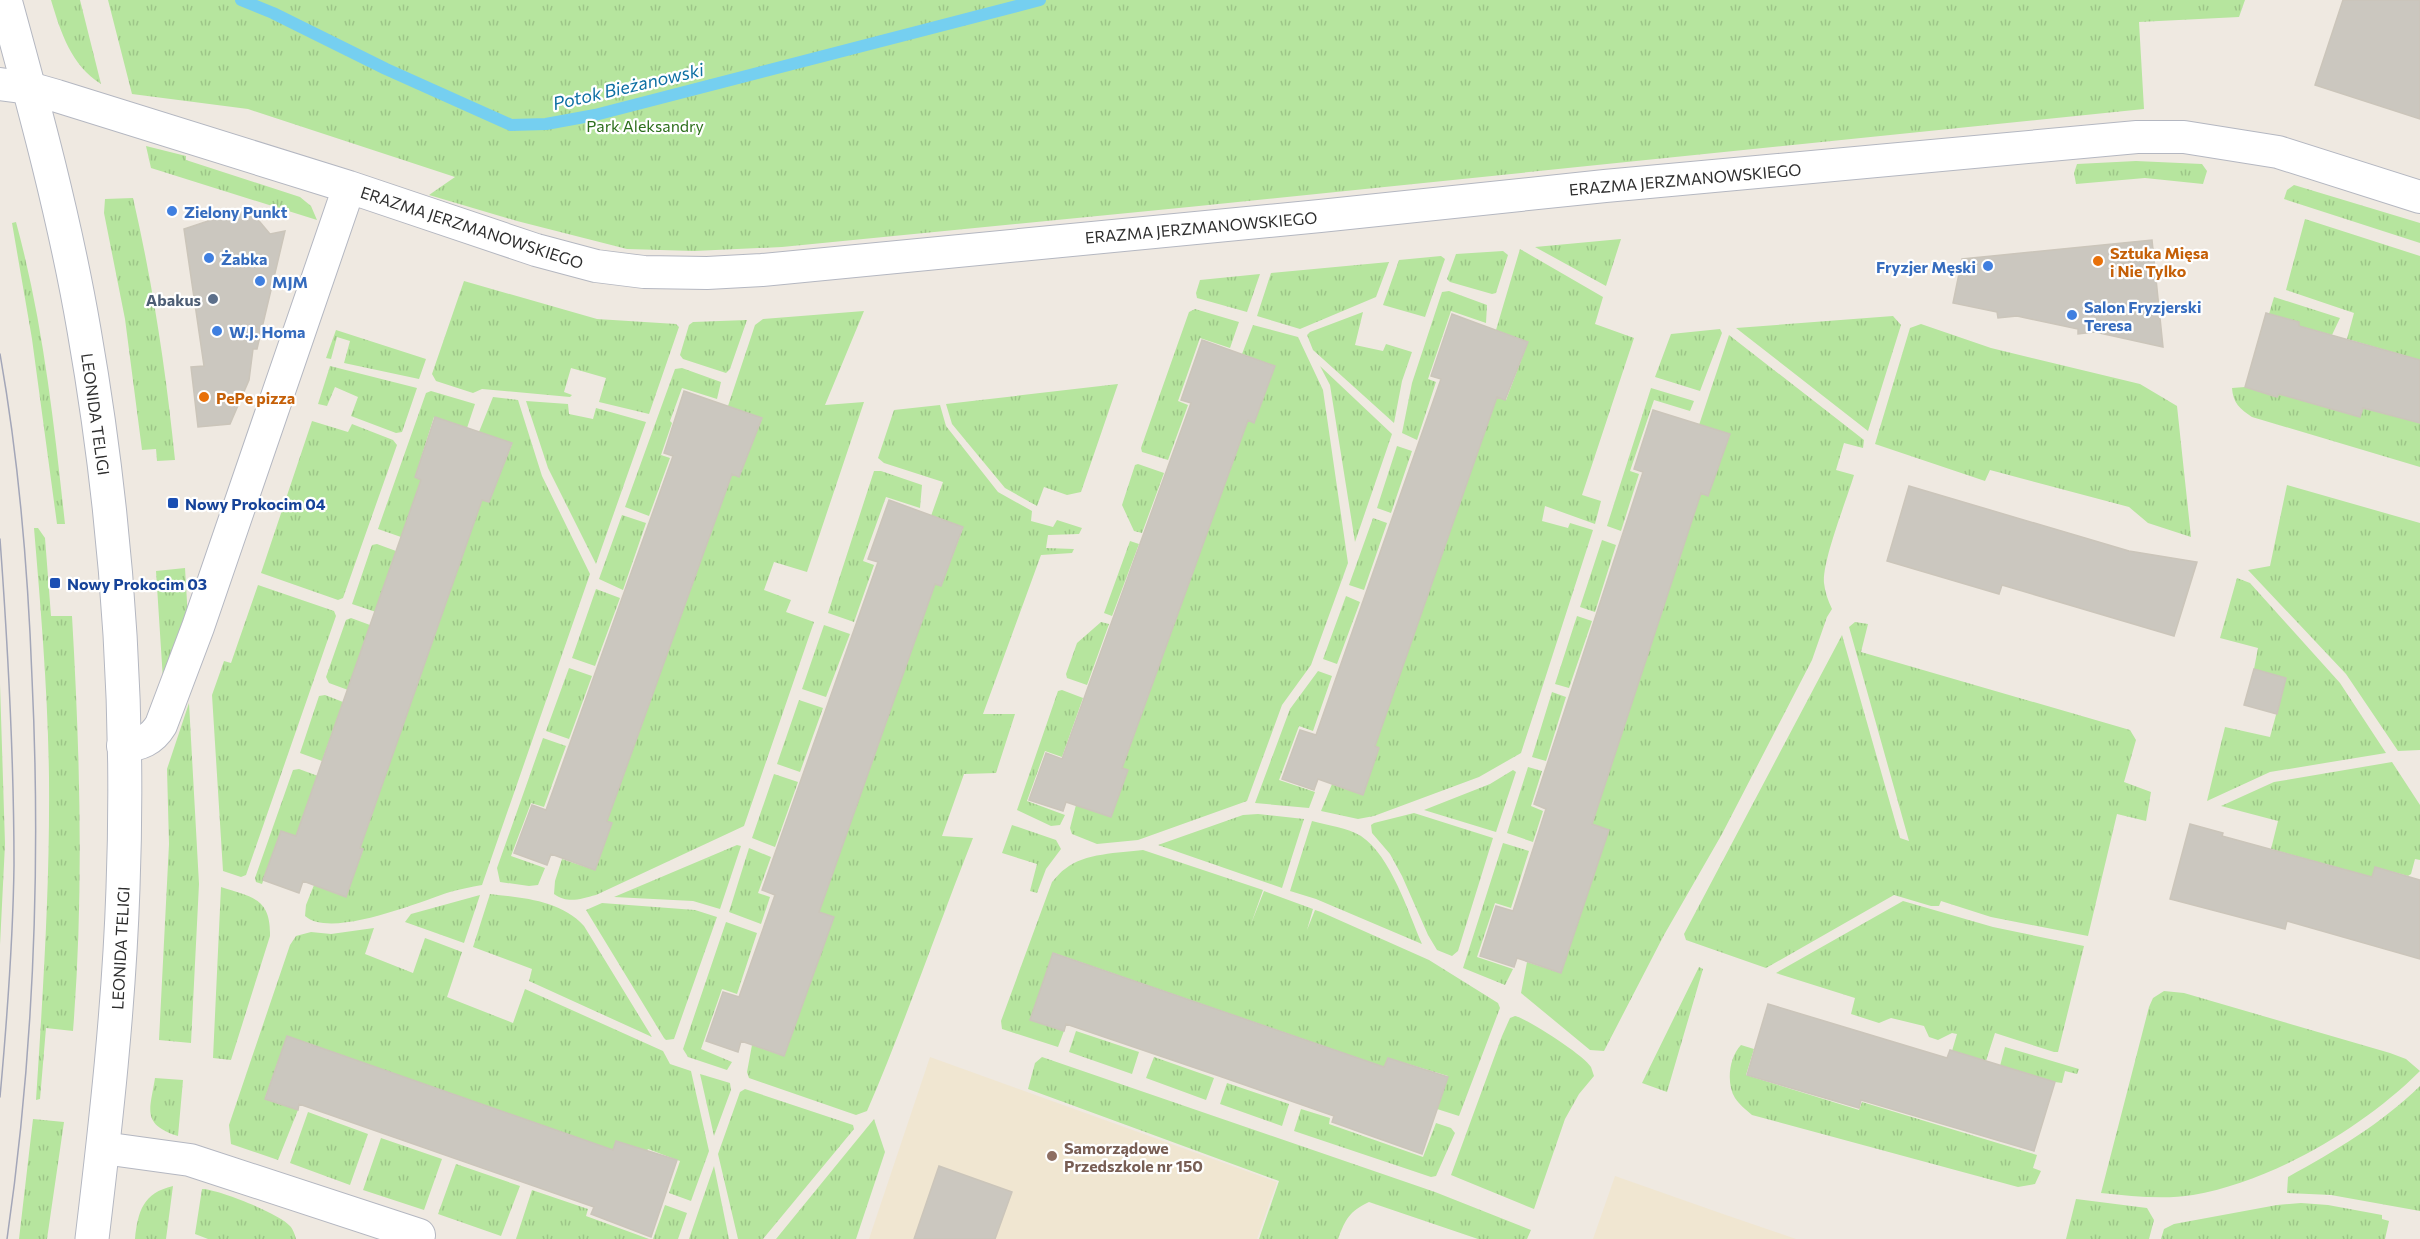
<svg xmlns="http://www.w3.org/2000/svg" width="2420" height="1239" font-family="Commissioner,sans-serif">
  <defs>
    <pattern id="grass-tufts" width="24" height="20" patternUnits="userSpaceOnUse" patternTransform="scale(1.5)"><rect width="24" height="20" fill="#b6e59e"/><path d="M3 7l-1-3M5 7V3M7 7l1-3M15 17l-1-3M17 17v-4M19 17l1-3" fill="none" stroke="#9dc588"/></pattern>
  </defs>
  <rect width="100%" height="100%" fill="#efe9e1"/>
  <path fill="#f0e6d1" d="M930 1057 1277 1182 1257 1239H869Z
    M1615 1176 1723 1214 1796 1239H1593Z"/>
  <path fill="url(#grass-tufts)" d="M51 0H80L101 84C71 65 61 33 51 0Z
    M108 0H2245L2239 17 2139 22 2144 109 1189 207 782 247 694 251 627 249 517 221 429 195 455 177 248 109 132 94Z
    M146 146 186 156V160L300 197 311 206 317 220 151 168Z
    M2136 161 2202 164 2207 171 2203 184 2145 178 2076 184 2074 173 2077 164Z
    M2294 185 2420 223V243L2284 199 2287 190Z
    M133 198C153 285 166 371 175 460L157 461 156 449 142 450 125 319 104 213 105 199Z
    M2305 219 2420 256V360L2347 339 2354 313 2286 290Z
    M16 222C43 321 54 423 65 524H57L32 339 12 223Z
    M1621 239 1606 286 1535 247Z
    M1520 249 1603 297 1595 324 1634 338 1582 495 1601 501 1595 524 1545 506 1542 521 1568 528 1570 523 1593 530 1521 753 1479 777 1374 816 1358 819 1321 811 1332 784 1363 794 1379 748 1375 746 1497 397 1506 400 1528 342 1496 330Z
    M1503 251 1508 255 1496 293 1492 294 1450 282 1447 279 1456 254Z
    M1441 256 1445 259 1425 317 1383 305 1399 260Z
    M1389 262 1376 297 1300 329 1257 316 1271 273Z
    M1260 274 1247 312 1197 298 1196 293 1200 280Z
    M464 281 597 319 676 324 679 327 649 414 599 402 606 378 571 368 564 392 572 395 570 397 482 389 473 393 436 381 432 374Z
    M1449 291 1487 305 1486 323 1451 311 1428 379 1436 382 1417 440 1402 433 1412 383 1442 292Z
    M2274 297 2340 318 2332 335 2299 326V322L2269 314Z
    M1195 309 1239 322 1230 348 1200 338 1178 401 1188 405 1168 460 1142 452 1141 448 1189 312Z
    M864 311 825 405 864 402 807 572 774 562 764 590 791 600 786 612 814 622 744 826 596 895C580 899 568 904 554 894L555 881 562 859 595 870 612 823 607 821 732 474 738 476 762 419 728 406 755 325 763 319Z
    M1363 312 1355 345 1383 351 1386 344 1412 352 1402 381 1394 423 1313 350 1307 335 1310 332Z
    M1893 316 1901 325 1868 431 1736 328Z
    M747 320 730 369 726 373 683 359 680 355 689 325 693 322Z
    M1921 324 1991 348 2140 384 2177 406 2191 537 2148 523 2129 507 1990 470 1985 481 1875 444 1910 328Z
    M1253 325 1298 337 1323 390 1348 563 1311 665 1282 705 1247 801 1138 840 1097 844 1072 834 1070 828 1076 805 1111 817 1127 771 1122 768 1248 420 1254 422 1275 366 1242 354Z
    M1720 329 1722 333 1700 391 1655 377 1671 334Z
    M336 330 426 359 419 379 344 363 350 341 337 337 331 359 326 358Z
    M1729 335 1864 440 1863 448 1844 443 1836 470 1854 475C1847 499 1822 561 1824 583 1825 592 1828 601 1832 609L1827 617 1812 660 1722 834 1664 935 1604 1051 1590 1050 1521 993 1527 962 1561 973 1608 830 1592 824 1701 493 1707 495 1730 435 1699 425Z
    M330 366 417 388 402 432 396 433 351 416 358 397 335 387 327 406 318 404Z
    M1320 366 1392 434 1355 542 1330 385Z
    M682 368 721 382 717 399 682 388 670 421 672 423 661 455 670 458 649 516 625 507 675 369Z
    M1118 384 1081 492 1067 495 1044 487 1037 506 1005 488 952 424 946 404Z
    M2245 387 2277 397 2279 394 2360 416 2363 408 2420 423V467L2252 417C2240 409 2233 403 2232 388Z
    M1651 388 1694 401 1690 411 1654 400 1630 471 1639 474 1621 531 1607 526Z
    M431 391 475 404 467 428 434 417 415 477 421 480 401 537 378 529 426 393Z
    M493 397 518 400 542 476 590 574 482 885C471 887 460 889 450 892 419 902 331 939 305 916L306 905 314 885 346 896 363 850 360 848 482 500 489 502 512 444 479 432Z
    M526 401 568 404 569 414 593 419 596 408 646 422 596 564 548 468Z
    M940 405 946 426 998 492 1032 511 1031 521 1053 527 1057 520 1082 528 1079 534 1048 535 1046 548 1074 549 1072 553 1041 555 983 714H1015L996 773 964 774 942 836 973 838C937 928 906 1021 867 1111L856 1115 749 1078 747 1072 752 1045 784 1056 833 917 819 912 935 584 941 586 963 528 931 516 943 482 884 463 878 458 894 410Z
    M312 421 348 432 352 424 393 440 397 445 343 598 338 600 261 573Z
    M1397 446 1412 451 1391 513 1377 508Z
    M1138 464 1164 473 1142 533 1134 531 1122 505 1135 465Z
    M874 471H881L922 485 920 508 886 497 863 561 874 565 854 622 828 613Z
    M2287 485 2420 523V750L2398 751 2346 674 2248 570 2270 566Z
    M622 515 646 523 623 590 599 579Z
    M1373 518 1387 523 1364 590 1349 585Z
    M34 528H38L45 538 51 616H72C80 754 84 893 73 1031L46 1028 40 1099 36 1100C43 993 50 885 49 778 48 694 41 611 34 528Z
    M1602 540 1616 545 1595 612 1580 607Z
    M1130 541 1139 544 1112 616 1104 613Z
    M377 544 396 551 376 612 352 604 372 545Z
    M185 568 188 619 163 680 156 571Z
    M2237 578 2250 583 2340 683 2386 753 2270 772 2207 801 2225 727 2270 737 2286 678 2254 669 2258 648 2220 638Z
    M258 585 334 611 336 616 246 875 241 877 223 871 212 695 224 661 231 663Z
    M596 589 620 598 595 666 572 658Z
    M1346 596 1360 602 1337 664 1323 659Z
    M1577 616 1592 621 1569 688 1555 684Z
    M351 618 370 625 348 690 329 683 326 677 346 620Z
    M1101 622 1109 624 1087 685 1067 678 1066 674 1077 643Z
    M1855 622 1868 624 1861 652 2130 730 2136 740 2124 782 2151 792 2146 821 2117 814 2088 936 1991 917 1941 901 1939 906H1931L1894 895 1766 968 1686 940 1684 934 1842 635 1900 838 1909 841 1849 627Z
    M824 625 850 634 826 697 802 689Z
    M569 668 592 676 569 739 546 731Z
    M1318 671 1332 676 1313 731 1299 726 1279 780 1315 792 1309 808 1255 803 1290 709Z
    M0 684 5 844 0 945Z
    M1062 690 1083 698 1062 757 1045 751 1027 801 1065 815 1060 825 1051 826 1017 810 1058 691Z
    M1552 692 1566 697 1546 761 1532 757Z
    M325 695 343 702 322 761 300 753 319 696Z
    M799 700 823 708 800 772 777 764Z
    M189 703 199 884 191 1043 159 1040 169 844 167 769Z
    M543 738 566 746 544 807 531 803 511 856 545 868 538 885 529 886 500 882 497 868Z
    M2392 762 2420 805V860L2415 859 2411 874 2408 876 2375 867 2372 877 2271 849 2278 821 2221 806 2274 782Z
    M1528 767 1542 771 1531 806 1543 811 1533 842 1507 833Z
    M299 769 318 776 296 836 281 831 262 884 256 882 255 878 293 770Z
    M1513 770 1516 772 1496 832 1424 810 1490 784Z
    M774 774 798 782 775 847 752 838Z
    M1414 813 1493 838 1458 951 1452 956 1437 950 1428 935 1402 876 1390 854 1372 833 1371 825 1374 823Z
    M1258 814 1304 819 1282 888 1158 845 1243 815Z
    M1312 821C1327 825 1348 828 1361 836 1391 856 1408 912 1422 944L1316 899 1290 891Z
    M1012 825 1056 840 1061 849 1046 869 1037 893 1030 891 1037 864 1002 853Z
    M1503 843 1529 851 1511 908 1495 903 1477 957 1513 969 1505 985 1463 968Z
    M737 845 741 846 720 909 693 901 614 897Z
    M749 848 771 857 758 893 770 897 761 924 729 912Z
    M1143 850 1263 890 1251 924 1264 891 1313 909 1307 930 1315 910 1321 912 1429 960 1498 1003 1500 1008 1459 1116 1437 1109 1448 1076 1388 1058 1384 1067 1054 953 1031 1019 1064 1031 1058 1047 1002 1029 1001 1021 1052 882C1056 878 1060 872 1065 869 1084 853 1119 853 1143 850Z
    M221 887C252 897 271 898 270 936L231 1060 213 1058Z
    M490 894C523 898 560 900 584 926L652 1037 529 981 532 969 473 947Z
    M480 895 464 943 405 922 411 914Z
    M1903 901 1993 927 2084 946 2058 1052H2054L1995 1033 1986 1061 1952 1051 1957 1034 1952 1033 1938 1040 1929 1037 1924 1026 1891 1018 1879 1023 1851 1014 1855 998 1776 973Z
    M602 903 695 910 717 917 674 1039 666 1040 664 1038 586 910Z
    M726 922 757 933 737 994 722 989 701 1049 732 1062 727 1070 688 1057 683 1049Z
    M374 928 365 954 413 973 425 938 462 952 447 997 513 1023 525 989 663 1051 670 1064 691 1071 709 1151 691 1201 669 1193 680 1161 677 1160 648 1149 646 1152 613 1150 287 1036 265 1098 298 1110 278 1160 231 1144 229 1125 290 945 296 936 311 932 331 934Z
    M1699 967 1703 969 1667 1092 1642 1083Z
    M2164 991 2184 993 2390 1053 2406 1059 2420 1071C2363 1128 2273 1181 2193 1195 2163 1200 2132 1196 2101 1193L2149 1007 2153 998Z
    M1515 1016C1528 1019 1584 1055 1591 1067 1592 1070 1593 1073 1594 1076L1579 1094 1565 1119 1534 1209 1451 1175 1502 1036 1510 1018Z
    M1076 1031 1139 1052 1132 1074 1069 1052Z
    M1741 1045 1754 1049 1746 1075 1859 1110 1862 1102 2037 1155 2033 1168 2041 1171 2035 1184 2018 1187 1752 1115C1746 1110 1739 1104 1735 1098 1726 1084 1729 1057 1741 1045Z
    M2005 1047 2079 1069 2077 1074 2065 1071 2062 1083 2055 1082 2000 1066Z
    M1042 1057 1435 1192 1531 1230 1527 1239H1478L1369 1202C1349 1212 1346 1218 1338 1239H1259L1279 1181 1028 1089 1035 1063Z
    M1154 1057 1214 1078 1206 1100 1146 1078Z
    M700 1074 730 1083 731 1090 714 1136Z
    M155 1078 183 1080 178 1136C141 1124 150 1110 155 1078Z
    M1227 1083 1289 1104 1282 1126 1220 1104Z
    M2420 1086V1211L2331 1195 2287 1193 2288 1177C2335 1151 2381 1124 2420 1086Z
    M745 1089 853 1125 854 1129 763 1239H738L718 1154 740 1092Z
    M1301 1109 1330 1118 1329 1124 1423 1157 1436 1123 1451 1128 1455 1133 1436 1176 1431 1177 1294 1131Z
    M308 1112 368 1134 350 1185 290 1163Z
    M33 1119 64 1122 47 1239H19Z
    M874 1119 885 1152 856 1239H776Z
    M381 1138 442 1159 424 1210 363 1190Z
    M456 1164 520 1186 501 1236 438 1214Z
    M714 1166 729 1239H689Z
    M173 1186 166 1239H135C138 1211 143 1193 173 1186Z
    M202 1189C218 1189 280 1214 290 1226 293 1229 295 1235 296 1239H208L195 1234Z
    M532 1190 588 1209 586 1216 649 1239H516Z
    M2076 1199 2147 1208 2154 1220 2149 1239H2066Z
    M2301 1203 2328 1205 2382 1215V1219L2389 1221 2385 1239H2161L2164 1229 2174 1224 2277 1205Z
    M665 1205 687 1213 678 1239H653Z"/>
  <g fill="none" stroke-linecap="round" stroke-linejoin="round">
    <path stroke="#75cff0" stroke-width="12" d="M241 0 273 13 386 69 511 125 546 124 595 115 1040 0"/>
  </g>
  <path fill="#cbc7bf" stroke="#cbc5ba" stroke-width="1.5" d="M2343 0H2420V119L2315 85Z
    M235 212H246L255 216 270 234 285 231 257 349H253L249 380 230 424 198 427 191 367 204 366 184 229Z
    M2152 240 2163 347 2095 332 2078 334V329L2017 316 1998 318 1997 312 1953 303 1962 259Z
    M2266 313 2299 322V326L2420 360V423L2363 408 2360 417 2279 394 2277 397 2245 387Z
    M1452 314 1528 342 1505 400 1497 397 1375 746 1379 748 1363 795 1318 779 1314 790 1282 779 1300 730 1316 735 1441 379 1431 376Z
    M1202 340 1275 366 1254 423 1248 420 1122 768 1128 770 1111 817 1066 802 1063 811 1029 800 1046 753 1062 759 1191 403 1181 400Z
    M684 391 762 418 739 477 732 474 607 821 612 823 595 870 551 854 547 865 514 853 532 805 546 810 673 456 664 453Z
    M1653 410 1730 434 1708 496 1701 493 1592 824 1609 830 1561 973 1517 958 1514 967 1480 956 1496 906 1513 911 1546 809 1534 804 1643 472 1634 469Z
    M435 417 512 443 489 502 482 500 360 848 363 849 346 897 303 881 299 893 263 880 281 831 296 836 421 480 415 477Z
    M1909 486 2129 551 2197 562 2174 636 2002 585 1999 594 1887 561Z
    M889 500 963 527 941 586 935 584 819 912 834 917 784 1056 741 1041 738 1052 706 1041 723 992 739 997 775 895 762 890 878 562 868 559Z
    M2254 669 2286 678 2277 714 2244 705Z
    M2190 824 2223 833 2222 836 2372 877 2375 867 2420 880V959L2287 921 2285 929 2170 899Z
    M1053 953 1384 1067 1388 1058 1448 1077 1422 1154 1332 1122 1334 1116 1222 1077 1066 1024 1064 1031 1030 1020Z
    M1768 1004 1947 1058 1950 1050 2055 1082 2034 1151 1861 1100 1859 1108 1747 1075Z
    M287 1036 613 1150 616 1141 677 1160 651 1237 591 1214 594 1207 299 1104 298 1110 265 1099Z
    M939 1166 1012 1192 995 1239H914Z"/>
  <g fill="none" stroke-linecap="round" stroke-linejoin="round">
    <g stroke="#b4b7c1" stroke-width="34">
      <path id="street" d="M0 84 29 88 57 96 349 187 536 250 596 266 644 272 707 273 762 270 1320 216 1605 186 2137 137H2184L2278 152 2420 197
        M123 746C140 745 152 740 161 725L198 627 349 187
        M103 1148 190 1160 419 1235"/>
    </g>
    <g stroke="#b4b7c1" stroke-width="35">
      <path id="secondary" d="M5 0C35 109 65 219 84 330 116 513 130 703 123 888 119 1006 106 1122 92 1239"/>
    </g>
    <use href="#street" stroke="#fff" stroke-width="32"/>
    <use href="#secondary" stroke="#fff" stroke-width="33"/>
    <path stroke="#a3a6b8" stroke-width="1.5" d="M0 354C19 461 28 570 32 678 41 867 34 1052 7 1239
      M0 539C8 648 14 756 14 865 13 943 7 1020 0 1097"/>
  </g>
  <g fill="#3f7fe0" stroke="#fff" stroke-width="2">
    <circle cx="172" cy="211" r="6"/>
    <circle cx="209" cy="258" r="6"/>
    <circle cx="1988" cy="266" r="6"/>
    <circle cx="260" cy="281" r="6"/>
    <circle cx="2072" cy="315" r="6"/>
    <circle cx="217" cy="331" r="6"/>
  </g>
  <g fill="#e8710a" stroke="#fff" stroke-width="2">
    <circle cx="2098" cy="261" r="6"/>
    <circle cx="204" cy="397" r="6"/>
  </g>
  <circle fill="#5c6f8a" stroke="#fff" stroke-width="2" cx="213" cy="299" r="6"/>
  <g fill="#1a4fb4" stroke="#fff" stroke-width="2">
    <rect x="167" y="497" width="12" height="12" rx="3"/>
    <rect x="49" y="577" width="12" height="12" rx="3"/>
  </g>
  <circle fill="#8d6e63" stroke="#fff" stroke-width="2" cx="1052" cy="1156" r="6"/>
  <g text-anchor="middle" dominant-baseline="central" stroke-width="4.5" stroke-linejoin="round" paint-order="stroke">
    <g font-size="16" fill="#2c6e1b" stroke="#fff">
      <text x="645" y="125">Park Aleksandry</text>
    </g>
    <g font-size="16" fill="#2e2e2e" stroke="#fff">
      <text transform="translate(1685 179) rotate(-5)">ERAZMA JERZMANOWSKIEGO</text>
      <text transform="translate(472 227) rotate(18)">ERAZMA JERZMANOWSKIEGO</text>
      <text transform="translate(1201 227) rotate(-5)">ERAZMA JERZMANOWSKIEGO</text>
      <text transform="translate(96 414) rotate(82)">LEONIDA TELIGI</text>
      <text transform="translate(120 948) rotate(-87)">LEONIDA TELIGI</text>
    </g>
    <g font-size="16" font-weight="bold" fill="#366cbe" stroke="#fff" text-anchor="start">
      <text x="184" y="211">Zielony Punkt</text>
      <text x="221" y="258">Żabka</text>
      <text x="1976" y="266" text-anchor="end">Fryzjer Męski</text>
      <text x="272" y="281">MJM</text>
      <text x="2084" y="306">Salon Fryzjerski<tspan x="2084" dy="18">Teresa</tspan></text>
      <text x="229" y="331">W.J. Homa</text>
    </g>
    <g font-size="16" font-weight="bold" fill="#c56008" stroke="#fff" text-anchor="start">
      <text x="2110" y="252">Sztuka Mięsa<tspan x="2110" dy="18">i Nie Tylko</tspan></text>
      <text x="216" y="397">PePe pizza</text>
    </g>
    <g font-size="16" font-weight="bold" fill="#4e5e75" stroke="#fff" text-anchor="end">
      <text x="201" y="299">Abakus</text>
    </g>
    <g font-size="16" font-weight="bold" fill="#164399" stroke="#fff" text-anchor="start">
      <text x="185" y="503">Nowy Prokocim 04</text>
      <text x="67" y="583">Nowy Prokocim 03</text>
    </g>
    <g font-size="16" font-weight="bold" fill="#785e54" stroke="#fff" text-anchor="start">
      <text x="1064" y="1147">Samorządowe<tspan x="1064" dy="18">Przedszkole nr 150</tspan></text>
    </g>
    <g font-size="18" font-style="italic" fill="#0d6fa3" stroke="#fff">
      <text transform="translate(628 86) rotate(-13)">Potok Bieżanowski</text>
    </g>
  </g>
</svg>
